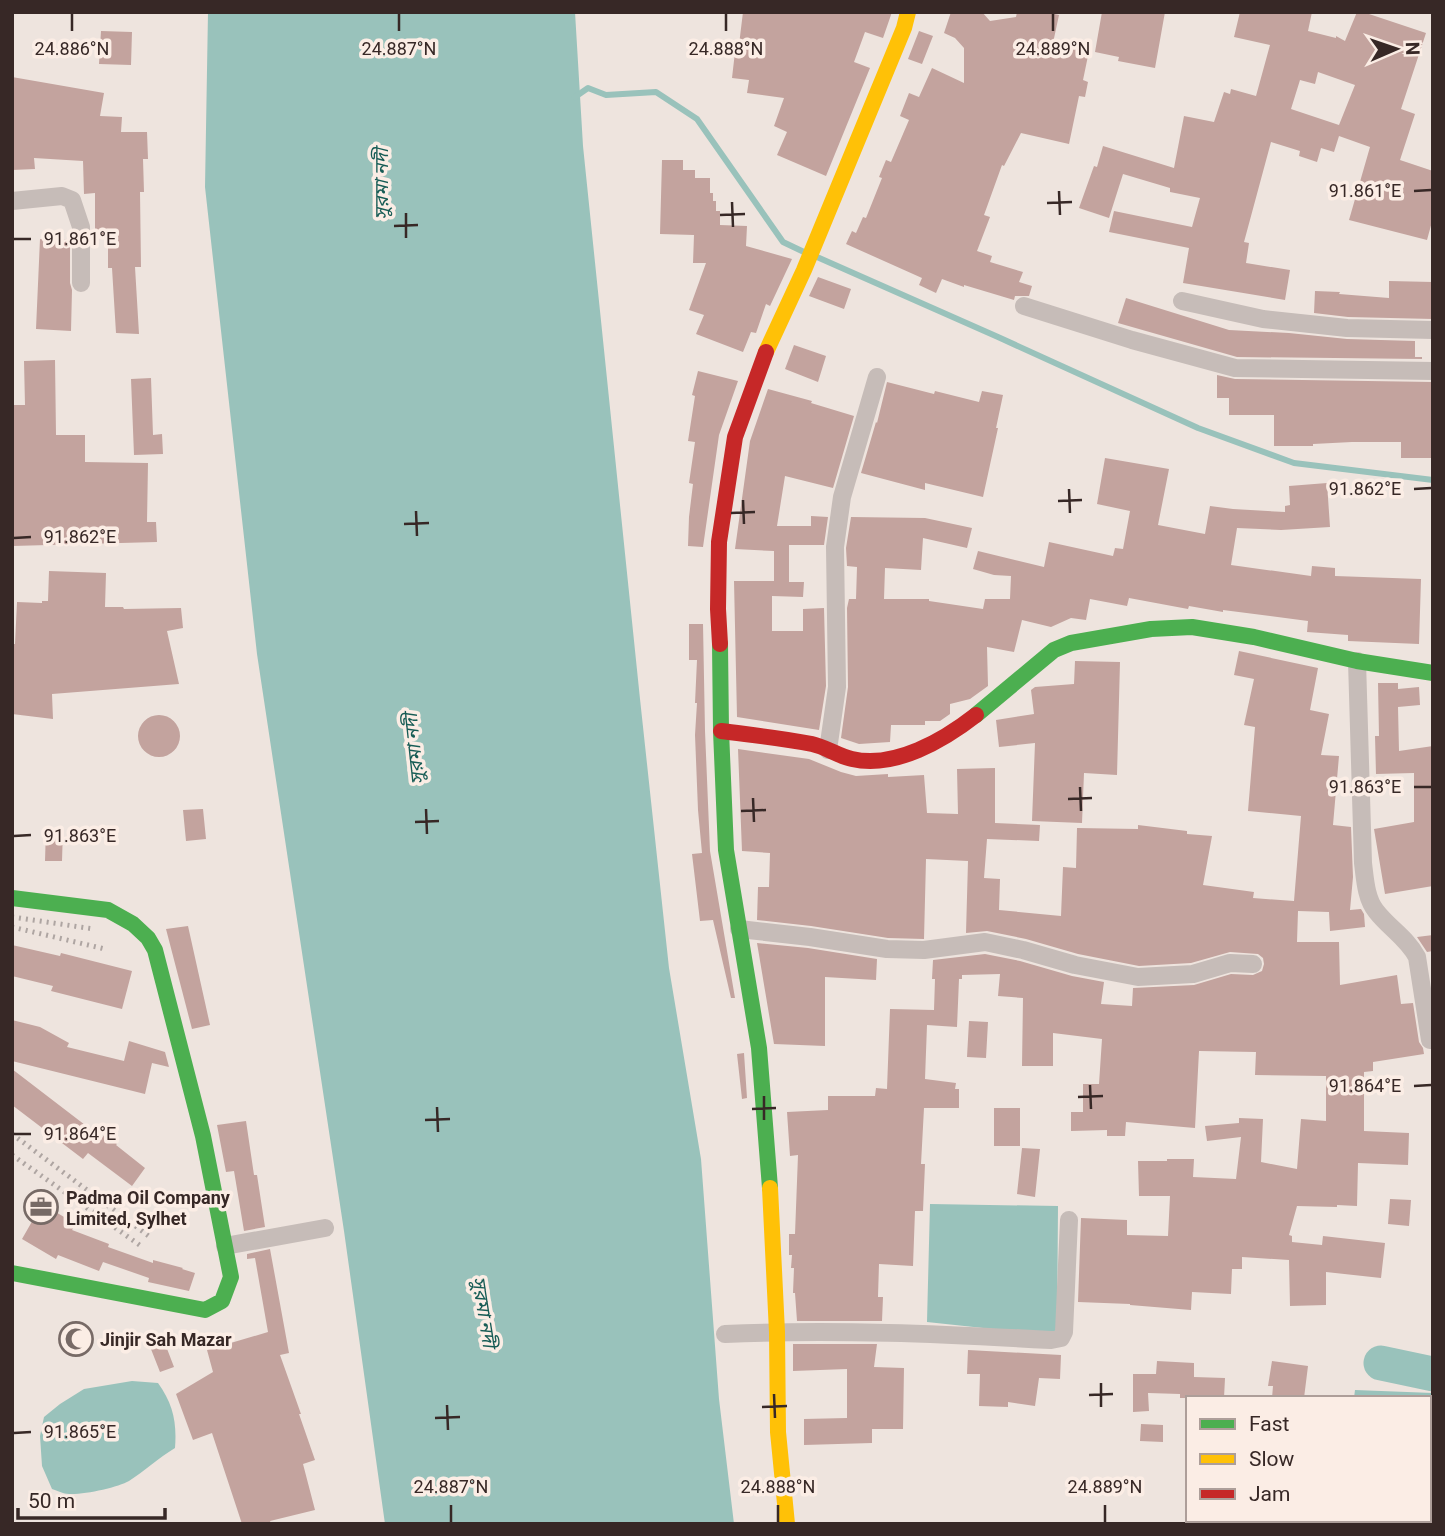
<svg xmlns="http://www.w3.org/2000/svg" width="1445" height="1536" font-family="Roboto,'Noto Sans Bengali',sans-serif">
  <rect width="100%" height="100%" fill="#eee4de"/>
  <path fill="#99c2bb" d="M208 12H575L583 146 640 699 669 968 701 1159 719 1399 734 1524H385L344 1231 257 654 205 187Z
    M930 1204 1058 1206 1057 1336 927 1322Z
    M132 1381 158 1383C173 1404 177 1422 175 1448 158 1458 145 1471 129 1481 117 1488 75 1497 63 1493 59 1492 56 1490 52 1489L42 1466 40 1436 44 1417 60 1404 84 1389Z
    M1355 1390 1433 1393V1478H1429V1398H1354Z"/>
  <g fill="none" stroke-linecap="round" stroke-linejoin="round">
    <path stroke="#99c2bb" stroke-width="6" d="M575 97 588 88 606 95 656 92 697 119 783 242 804 252
      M817 257 998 337 1198 428 1294 463 1433 480"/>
    <path stroke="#99c2bb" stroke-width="35" d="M1381 1363 1433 1374"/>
  </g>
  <path fill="#c3a39e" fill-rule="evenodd" d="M743 12H892L883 38 865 32 854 62 870 68 826 176 777 155 787 132 774 126 784 98 747 93 749 80 732 78 735 52 738 53Z
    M951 12H982L990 21 1016 17 1017 12H1045L1059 15 1053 43 1089 51 1083 80 1088 82 1085 97 1079 96 1069 144 1021 133 1004 166 1002 165 984 215 990 217 977 251 992 256 990 262 1023 272 1019 282 1032 286 1029 296H1015L1014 300 964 285V287L942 279 936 293 919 285 922 278 846 244 852 231 856 233 863 217 866 218 882 178 879 177 886 160 891 162 909 120 900 116 909 93 919 97 932 68 964 83V48L955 38 944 33Z
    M1102 12H1165L1155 68 1118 61 1119 57 1095 52Z
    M1240 12H1312L1308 31 1336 38V36L1345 41 1357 12H1363L1426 33 1401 109 1415 114 1400 160 1433 171V218L1427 240 1349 220 1370 147 1339 136 1334 152 1321 148 1317 162 1299 156 1300 151 1271 142 1244 242 1249 243 1246 263 1290 270 1285 300 1183 283 1189 248 1109 232 1114 211 1192 227 1200 198 1170 192V188L1123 174 1109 218 1079 208 1094 166 1097 167 1103 146 1174 168 1184 116 1214 122 1224 92 1230 94 1231 89 1256 96 1270 45 1234 37ZM1318 72 1355 85 1339 125 1291 109 1300 80 1315 84Z
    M101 31 132 32 131 65 99 64Z
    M919 31 933 36 922 64 908 59Z
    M12 77 104 93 100 116 122 117 121 132H147L148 159H143L144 192H140L141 267H135L139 334 116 333 112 268H108V236H95V193L84 194 83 161 34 158 35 169 12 170Z
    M662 160H683V170H695V178H710V193H713V201H716V211H720V225L747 226 746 246 792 259 770 306 766 304 756 333 751 332 743 352 696 334 704 315 689 310 706 263H693L694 235 660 234Z
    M40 239 70 240V283L72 290 71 331 36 329Z
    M818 277 851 289 844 309 809 296Z
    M1389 281 1433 282V319L1348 317 1314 313 1315 291 1340 292 1339 294 1389 298Z
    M1126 298 1229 330 1289 333 1347 339 1415 341V357H1422V359L1237 357 1118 323Z
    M794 345 826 356 818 382 785 369Z
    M55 360 56 435H85V462L148 463 147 522H156L157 542 12 546V405H25L24 361Z
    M698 371 738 381 719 435 703 547 688 546 689 517 693 484 689 483 695 442 688 441 695 396 692 395Z
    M1217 375 1235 379 1433 382V458H1401V442H1352L1313 444V446H1274V415H1229V398H1217Z
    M151 378 153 435 162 434 163 454 134 455 131 379Z
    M887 382 934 394 935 391 979 402 982 391 1003 395 996 428H998L983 497 925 483V490L861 473 876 422 877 423Z
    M768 389 812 401 811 403 854 416 833 488 785 476 777 526H811V516L828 517 824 545H789V582H804L803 597 772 596V631H803V609L824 608 826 686 819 730 737 717 734 581H774V551L735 549 750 441Z
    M1105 458 1169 469 1158 525 1205 534 1210 506 1233 509 1285 512V506L1290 505 1289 486 1327 483 1330 527 1281 530 1237 528 1231 565 1311 576 1312 566 1335 568V576L1421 579 1419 644 1348 641V635L1307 632 1308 621 1223 610V612L1189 606 1188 609 1129 598 1127 606 1090 599 1086 620 1071 618 1051 627 1022 620 1014 652 987 647 988 686 970 699 950 704V714L940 721H925V725H891L890 742 859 744 841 738 848 687 847 608 849 599H856L857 567 847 566 846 548 851 517 925 518 972 528 967 548 923 538 921 570 885 568 884 599H929V601L983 609 985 599H1010L1011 576 994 575 973 569 978 551 1044 567 1049 542 1113 556 1115 548 1123 549 1130 511 1097 504Z
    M49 571 106 573 105 607H123L124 609 181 608 183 628 167 631 179 684 52 694 53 719 12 714V644H15L17 602 42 603V601H48Z
    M689 624H703L705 731 710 851 735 998H731L713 920 700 921 692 854 702 853 698 810 695 735 697 703H695L697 660H689Z
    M1239 651 1318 668 1310 710 1329 714 1321 755 1339 756 1333 825 1351 827 1353 877 1350 910 1361 909 1364 914 1365 927 1330 931 1329 912 1298 911 1297 942H1339L1340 985 1397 975 1401 1004 1413 1003 1419 1042 1423 1048 1424 1054 1373 1062V1071L1364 1072V1131L1409 1133 1408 1165 1358 1163 1357 1206 1337 1205V1207L1297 1206 1289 1235 1292 1236V1242L1322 1245 1323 1236 1385 1243 1381 1278 1326 1272V1305L1290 1306 1289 1260 1242 1257V1269H1232L1231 1294 1192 1292 1191 1310 1130 1305V1304L1078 1302 1081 1218 1127 1220V1235L1168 1236 1170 1196H1139L1138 1161H1167V1159H1194L1193 1177 1236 1179 1241 1137 1207 1141 1205 1126 1239 1123V1118L1263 1119 1261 1162 1297 1169 1301 1119 1326 1121V1076L1255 1075 1256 1052 1199 1051 1195 1128 1126 1122 1125 1136H1107V1130L1071 1131V1112H1083V1084H1099L1102 1039 1053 1033V1066H1022L1023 998 998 996 1000 974 962 975V979H959L957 1027 927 1025 925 1079 956 1083 955 1089H959V1108H924L921 1164H925L923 1211H915L913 1266 879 1264 878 1297H883L882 1321H797L795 1293H793L794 1268H791L792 1255H789V1234H795L798 1155 790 1156 787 1112 828 1110V1096H875L876 1088 887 1089 890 1009 934 1010 935 979H932L933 960 985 954 1020 961 1072 976 1104 982 1101 1004 1132 1006 1133 988 1194 985 1231 974 1253 975 1262 971 1264 964 1263 958 1258 954 1230 952 1191 963 1139 966 1078 954 1026 939 987 931 966 933 968 861 926 859 924 939 888 938 811 926 757 920 758 887H769L770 853 742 851 738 749 809 759 841 772 856 776 888 774V777L924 775 927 813 958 814 957 769 995 768V823L1040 825 1039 841 987 839 984 878 1000 879 999 910 1061 916 1063 867 1076 868 1077 828 1138 829V825L1187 831V834L1212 836 1203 885 1254 892 1253 898 1294 901 1301 816 1248 811 1255 727 1244 725 1254 679 1234 675Z
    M1075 661 1120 662 1117 775 1084 773 1082 823 1032 821 1035 743 999 747 996 720 1034 714 1031 690 1035 687 1074 684Z
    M1378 683H1398V689L1419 687 1420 705 1398 707 1399 751 1433 746V886L1385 894 1374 829 1414 822V773L1376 774 1375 736H1379Z
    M138 736a21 21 0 1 1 42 0a21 21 0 1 1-42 0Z
    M203 809 206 839 186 841 183 810Z
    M46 828H63L62 861H45Z
    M188 926 210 1025 192 1029 166 929Z
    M1433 935V951L1427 952 1417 937Z
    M757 943 808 948 877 959 876 980 825 977V1046L774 1044Z
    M12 945 60 956 61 953 132 971 122 1009 51 991 53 986 12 976Z
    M12 1020 40 1027 69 1043 67 1047 124 1061 129 1041 165 1052 169 1067 152 1063 145 1094 12 1061Z
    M969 1021 988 1022 986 1058 967 1057Z
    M744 1053 747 1098 742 1099 737 1054Z
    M12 1069 102 1138 105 1134 117 1144 116 1145 145 1168 132 1186 88 1153 83 1159 12 1105Z
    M994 1108H1020V1146H994Z
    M246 1121 254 1175H257L265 1227 244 1231 234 1171 226 1172 217 1125Z
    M1022 1148 1040 1149 1035 1197 1017 1194Z
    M1390 1199 1411 1200 1409 1226 1388 1224Z
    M42 1204 76 1224 72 1230 109 1244 108 1247 153 1263V1260L183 1268 182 1269 195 1273 189 1291 148 1282 149 1278 103 1262 99 1271 58 1255 56 1259 22 1239Z
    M270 1249 289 1353 280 1355 301 1414H299L315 1460 303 1464 315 1510 270 1521 271 1524H242L212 1433 193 1440 176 1394 213 1372 207 1350 268 1332 255 1258 247 1259V1254Z
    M161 1333 174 1367 160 1372 147 1339Z
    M793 1344H877L874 1367 904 1368 903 1429H872V1443L804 1445V1419L847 1418V1369L793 1371Z
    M968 1350 1061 1355 1060 1379 1039 1378 1035 1406 1008 1402V1407L979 1406 980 1374H967Z
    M1157 1361 1194 1363V1377L1225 1378 1224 1398H1180V1394L1148 1393 1149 1411 1133 1412V1374H1156Z
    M1272 1361 1308 1366 1304 1398H1272L1273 1386H1268Z
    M1141 1424 1163 1425V1442L1140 1441Z"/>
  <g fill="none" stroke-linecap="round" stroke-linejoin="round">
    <path stroke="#c6bcb8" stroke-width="18" d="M12 201 62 196 72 200 81 227V283
      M1182 301 1263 319 1347 328 1433 330
      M1024 306 1132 340 1235 368 1433 371
      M1357 661 1363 863C1365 879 1366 899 1376 911 1389 928 1407 938 1417 957L1430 1040
      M828 750 837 687 835 547 842 497 877 377
      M739 929 810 937 887 949 924 950 985 942 1023 950 1075 965 1138 977 1193 974 1230 963 1253 964
      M225 1246 325 1228
      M725 1334C834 1329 942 1334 1051 1340L1061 1338 1064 1332 1069 1220"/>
    <path stroke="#4caf50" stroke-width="16" d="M720 644 721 731 726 850 759 1048 770 1188
      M976 715 1054 650 1071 643 1151 629 1192 627 1254 637 1357 661 1433 673
      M12 898 108 910 133 924 148 938 155 950 203 1136 231 1277 222 1301 205 1310 12 1273"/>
    <path stroke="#ffc107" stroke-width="16" d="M766 352 804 270 904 28 908 12
      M770 1188 777 1332 778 1432 787 1524"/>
    <path stroke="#c62828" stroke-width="16" d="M720 644 718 609 719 542 735 437 766 352
      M721 731C751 735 782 738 812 744 826 747 838 756 852 759 895 769 944 740 976 715"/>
    <path stroke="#aea5a2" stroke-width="5" stroke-dasharray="2 5" stroke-linecap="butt" d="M12 917 94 929
      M12 927 105 949
      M12 1134 150 1237
      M12 1155 141 1246"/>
  </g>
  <path fill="none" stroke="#372826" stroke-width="2.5" d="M72 14V31M399 14V31M726 14V31M1053 14V31M1059 191 1060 215M1414 191 1431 190M732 202 733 227M1047 203 1072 202M406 213V238M720 215 745 214M394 226 418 225M14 239H31M1069 489 1070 513M1414 489 1431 488M743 500 744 524M1058 501 1082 500M416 511 417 536M731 513 755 512M404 524 429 523M14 538 31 537M1080 787 1081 811M1414 787H1431M753 798 754 822M1068 799 1092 798M426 809 427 834M741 811 766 810M415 822 439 821M14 836 31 835M1090 1085 1091 1109M1414 1086 1431 1085M764 1096V1120M1078 1097 1103 1096M437 1107 438 1132M752 1109 776 1108M425 1120 450 1119M14 1134H31M1101 1383V1407M774 1394 775 1418M1089 1395 1113 1394M447 1405 448 1430M762 1407 787 1406M435 1418 460 1417M14 1433 31 1432M451 1505V1522M778 1505V1522M1105 1505V1522"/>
  <defs>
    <g id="office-ring" transform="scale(1.75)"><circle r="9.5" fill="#fbede5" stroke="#776a66" stroke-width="1.5"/><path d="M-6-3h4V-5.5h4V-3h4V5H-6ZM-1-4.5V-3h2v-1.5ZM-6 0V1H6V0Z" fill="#776a66"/></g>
    <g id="mosque-ring" transform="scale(1.75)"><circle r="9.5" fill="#fbede5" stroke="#776a66" stroke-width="1.5"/><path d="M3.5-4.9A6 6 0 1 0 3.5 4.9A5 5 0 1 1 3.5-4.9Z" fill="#776a66"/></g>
  </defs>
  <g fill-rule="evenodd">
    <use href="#office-ring" x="41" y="1207"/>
    <use href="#mosque-ring" x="76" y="1339"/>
  </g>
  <g text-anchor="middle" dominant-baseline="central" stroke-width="7" stroke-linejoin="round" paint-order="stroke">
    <g font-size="18" font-weight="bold" fill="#372826" stroke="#fbede5" text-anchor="start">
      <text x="66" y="1197">Padma Oil Company<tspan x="66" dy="21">Limited, Sylhet</tspan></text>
      <text x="100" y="1339">Jinjir Sah Mazar</text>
    </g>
    <g font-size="19" font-style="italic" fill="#175c55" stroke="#fbede5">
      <text transform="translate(381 184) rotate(-90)">সুরমা নদী</text>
      <text transform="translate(414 749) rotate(-96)">সুরমা নদী</text>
      <text transform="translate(484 1312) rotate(81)">সুরমা নদী</text>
    </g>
  </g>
  <g font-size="18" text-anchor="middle" fill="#372826" stroke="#fbede5" stroke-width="7" stroke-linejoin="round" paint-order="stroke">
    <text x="72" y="55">24.886°N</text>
    <text x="399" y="55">24.887°N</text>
    <text x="726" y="55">24.888°N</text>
    <text x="1053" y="55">24.889°N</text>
    <text x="1365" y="197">91.861°E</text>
    <text x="80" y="245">91.861°E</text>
    <text x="1365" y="495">91.862°E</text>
    <text x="80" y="543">91.862°E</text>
    <text x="1365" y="793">91.863°E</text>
    <text x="80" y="842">91.863°E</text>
    <text x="1365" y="1092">91.864°E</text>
    <text x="80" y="1140">91.864°E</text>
    <text x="80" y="1438">91.865°E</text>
    <text x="451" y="1493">24.887°N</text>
    <text x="778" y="1493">24.888°N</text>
    <text x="1105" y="1493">24.889°N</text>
  </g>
  <rect width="1445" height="1536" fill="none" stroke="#372826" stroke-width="28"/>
  <rect x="1186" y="1396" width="245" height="126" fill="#fbede5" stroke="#ad9e99" stroke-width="2"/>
  <rect x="1200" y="1419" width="35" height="10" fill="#4caf50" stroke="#ad9e99" stroke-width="2"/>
  <text x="1249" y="1431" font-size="21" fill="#372826">Fast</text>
  <rect x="1200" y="1454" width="35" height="10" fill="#ffc107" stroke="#ad9e99" stroke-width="2"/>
  <text x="1249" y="1466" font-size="21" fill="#372826">Slow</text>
  <rect x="1200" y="1489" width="35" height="10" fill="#c62828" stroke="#ad9e99" stroke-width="2"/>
  <text x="1249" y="1501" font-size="21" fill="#372826">Jam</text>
  <g transform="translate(1396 49) rotate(88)" stroke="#fbede5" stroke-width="5" paint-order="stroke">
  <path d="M0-5L12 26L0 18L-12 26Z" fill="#372826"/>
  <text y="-10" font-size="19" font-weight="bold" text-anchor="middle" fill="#372826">N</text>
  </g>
  <path d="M18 1508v10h147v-10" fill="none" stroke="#372826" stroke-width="3.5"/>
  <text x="28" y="1508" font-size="21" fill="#372826" stroke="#fbede5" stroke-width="5" paint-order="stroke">50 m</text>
</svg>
